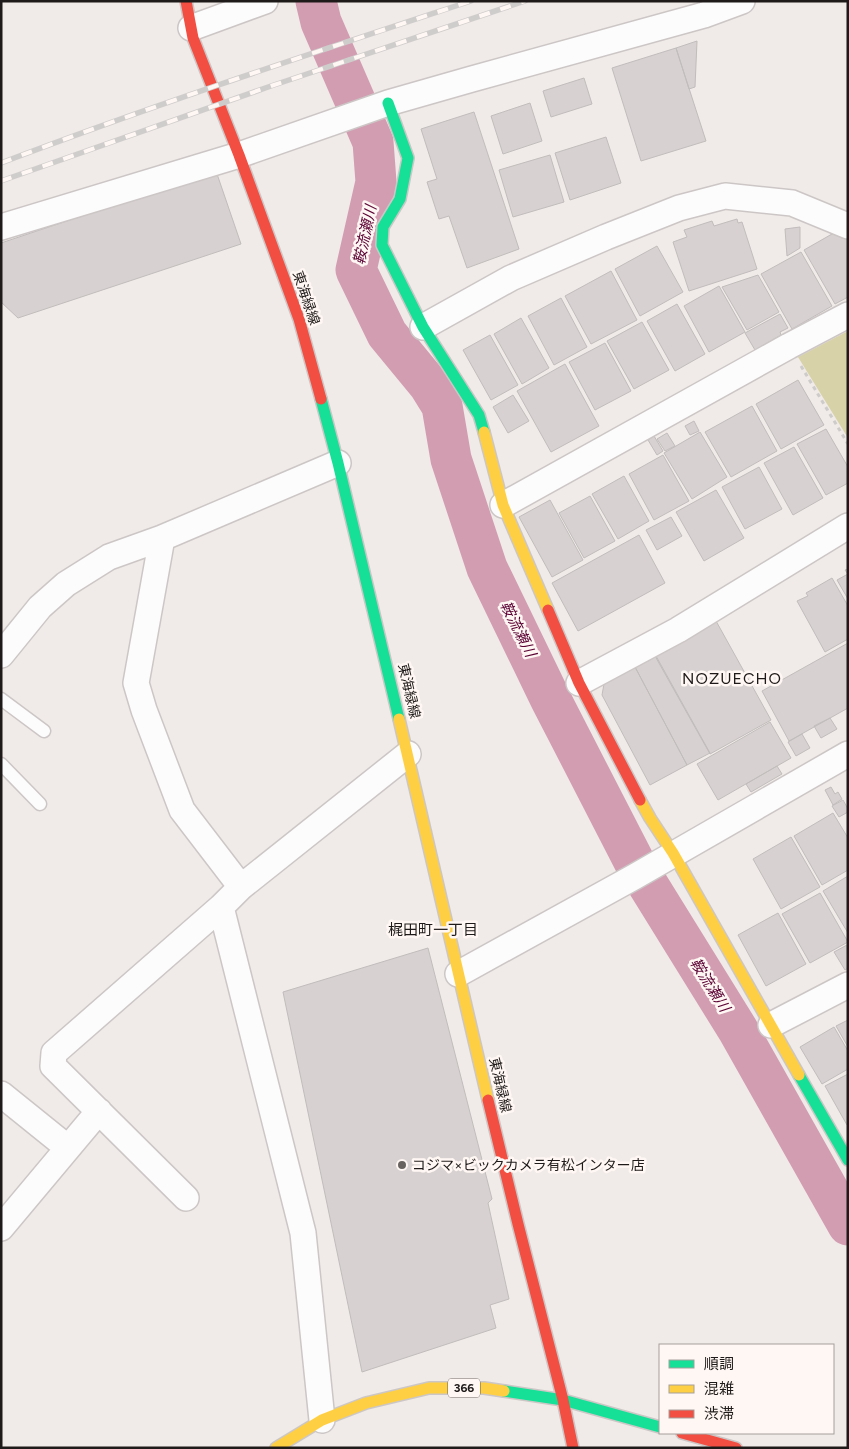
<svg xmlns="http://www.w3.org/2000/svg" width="849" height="1449" font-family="Figtree,'Noto Sans JP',sans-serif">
  <rect width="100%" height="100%" fill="#f0eae8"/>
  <path fill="#d8d2a9" d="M848 331V438L798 357Z"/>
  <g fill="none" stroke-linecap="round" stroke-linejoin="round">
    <path stroke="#d29cb1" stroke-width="41" d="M316 1 321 22 373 142 376 182 356 270 387 334 429 385 442 406 451 459 487 568 550 698 637 867 738 1030 848 1225"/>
  </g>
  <path fill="#d7d2d1" stroke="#c1bdbc" d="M697 41 695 87 689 89 676 48Z
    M676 48 706 141 641 161 612 68Z
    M584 78 592 104 551 117 543 91Z
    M530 103 542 141 503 154 491 116Z
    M474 112 519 249 467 268 449 216 439 219 427 182 437 179 421 129Z
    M606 137 621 183 570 200 555 153Z
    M550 155 564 202 513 217 499 170Z
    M216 171 241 244 18 318 1 302V243Z
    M737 219 738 223 742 222 757 269 689 291 673 242 687 237 684 230 712 221 714 226Z
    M800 227V248L787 256 785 229Z
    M832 234 848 238V297L835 304 804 250Z
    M657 246 683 292 640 316 615 269Z
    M801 252 832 306 792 329 761 274Z
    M611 271 637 320 591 344 565 296Z
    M758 275 779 312 747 330 722 287Z
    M719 286 745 332 709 352 684 306Z
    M561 298 587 347 554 365 528 316Z
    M677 304 705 354 675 371 647 321Z
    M780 314 788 328 780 332 781 335 755 350 745 333Z
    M521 318 549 368 522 384 494 334Z
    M642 322 669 370 634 389 607 341Z
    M490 335 518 385 491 400 463 350Z
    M605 343 631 391 595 410 569 362Z
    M565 364 599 426 551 452 517 391Z
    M798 380 824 425 781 449 756 404Z
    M513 395 529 421 508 433 493 407Z
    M752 406 777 451 731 477 705 432Z
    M694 421 699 431 690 435 685 426Z
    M826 429 848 467V483L826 495 797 444Z
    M700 432 727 477 692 499 664 453Z
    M667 433 675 446 665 451 657 439Z
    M654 436 663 451 657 455 648 440Z
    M794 447 823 498 793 515 764 463Z
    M663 455 689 501 654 520 629 474Z
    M759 467 782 509 745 529 722 487Z
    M624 476 649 521 618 539 592 494Z
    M716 490 744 538 704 561 676 512Z
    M590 496 615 541 584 558 559 513Z
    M550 500 583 560 552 577 519 517Z
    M671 517 682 536 657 550 646 530Z
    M639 535 665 583 578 631 552 583Z
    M848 569V599L837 580 848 574 845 570Z
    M832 578 848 606V639L825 652 797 601 808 596 806 593Z
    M716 621 771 720 710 754 655 656Z
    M848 643V708L789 741 762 691Z
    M656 656 710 753 687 765 635 667Z
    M635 667 687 765 650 785 602 695 604 684Z
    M830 718 837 729 821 738 814 726Z
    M770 722 791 758 718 800 697 764Z
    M802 734 810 748 796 756 788 742Z
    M777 766 782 774 751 792 746 784Z
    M831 787 835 794 838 792 842 799 833 805 825 790Z
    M843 800 848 809V812L839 817 832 806Z
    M833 813 848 838V870L822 885 794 836Z
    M791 837 820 887 781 909 753 859Z
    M848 876V933L823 891Z
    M820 893 848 942 810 963 782 914Z
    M778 913 806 964 766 986 738 935Z
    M847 945 848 968 845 970 834 952Z
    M428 948 492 1199 488 1203 509 1299 490 1305 496 1328 362 1372 283 992Z
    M848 1020V1047L836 1026Z
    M834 1027 848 1051V1069L822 1084 800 1047Z
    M848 1074V1125H847L825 1086Z"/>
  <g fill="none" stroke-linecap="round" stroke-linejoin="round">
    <g stroke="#ccc7c6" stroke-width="15">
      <path id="lane" d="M1 699 44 731
        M1 764 40 804"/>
    </g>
    <g stroke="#ccc7c6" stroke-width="28">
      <path id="street" d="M191 28 265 1
        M1 227 239 155 388 103 472 79 704 15 742 1
        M423 327 511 278 606 237 679 208 725 196 792 203 848 226
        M503 505 789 346 848 315
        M162 538 136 683 144 710 182 810 241 887
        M1 655 40 607 66 584 109 557 162 538 338 463
        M579 683 678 630 848 526
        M458 974 634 877 848 754
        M771 1025 848 985
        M1 1094 68 1148
        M186 1198 53 1066 54 1053 221 907
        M1 1228 99 1111
        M322 1420 303 1233 221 907 241 887 408 754"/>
    </g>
    <g stroke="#ccc7c6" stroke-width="14">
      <path id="fast" d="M388 103 408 158 400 199 383 227 382 245 423 327 479 415 484 432
        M321 399 338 463 399 719
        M799 1075 848 1160
        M504 1391 563 1400 660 1427"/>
    </g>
    <g stroke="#ccc7c6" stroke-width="14">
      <path id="slow" d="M484 432 503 505 548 610
        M399 719 488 1100
        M640 800 650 818 673 853 799 1075
        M276 1448 322 1420 366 1403 429 1388H484L504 1391"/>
    </g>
    <g stroke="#ccc7c6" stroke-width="14">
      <path id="jam" d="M186 1 193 38 239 155 299 319 321 399
        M548 610 579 683 640 800
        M488 1100 518 1224 563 1400 573 1448
        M682 1433 736 1448"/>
    </g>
    <path stroke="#cecccb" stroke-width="3" stroke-dasharray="4 4" stroke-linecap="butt" d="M801 366 848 444"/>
    <use href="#lane" stroke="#fdfcfc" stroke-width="12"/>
    <use href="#street" stroke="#fdfcfc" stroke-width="25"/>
    <use href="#fast" stroke="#16e098" stroke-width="11"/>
    <use href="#slow" stroke="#ffcf43" stroke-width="11"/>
    <use href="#jam" stroke="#f24e42" stroke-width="11"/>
    <g stroke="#cfcdcc" stroke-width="5.5">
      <path id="rail" d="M1 163C156 104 313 53 471 1
        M1 181 271 86 525 1"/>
    </g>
    <use href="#rail" stroke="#fff7f3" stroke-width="4" stroke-dasharray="11" stroke-linecap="butt"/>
  </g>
  <circle fill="#686361" stroke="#fff7f3" stroke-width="2" cx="402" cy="1165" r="5"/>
  <g text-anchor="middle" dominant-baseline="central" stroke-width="5" stroke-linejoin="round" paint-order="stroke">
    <rect fill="#fff7f3" stroke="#625c5a" stroke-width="1" x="448" y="1378.5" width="32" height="19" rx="4"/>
    <g font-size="12" font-weight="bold" fill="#1e1a19">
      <text x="464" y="1388">366</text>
    </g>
    <g font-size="14" fill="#1e1a19" stroke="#fff7f3">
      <text transform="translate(306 298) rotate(71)">東海緑線</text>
      <text transform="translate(409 691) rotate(77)">東海緑線</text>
      <text transform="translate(500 1085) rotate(77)">東海緑線</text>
    </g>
    <g font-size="14" fill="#1e1a19" stroke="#fff7f3" text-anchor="start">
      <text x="412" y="1165">コジマ×ビックカメラ有松インター店</text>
    </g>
    <g font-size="15" font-style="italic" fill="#5a0033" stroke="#fff7f3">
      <text transform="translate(365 235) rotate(-78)">鞍流瀬川</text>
      <text transform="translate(518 629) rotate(63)">鞍流瀬川</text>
      <text transform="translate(710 985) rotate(58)">鞍流瀬川</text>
    </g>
    <g font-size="15" fill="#1e1a19" stroke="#fff7f3">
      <text x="433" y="930">梶田町一丁目</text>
    </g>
    <g font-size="16" letter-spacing="1" fill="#1e1a19" stroke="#fff7f3">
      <text x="732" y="678">NOZUECHO</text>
    </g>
  </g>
  <rect width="849" height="1449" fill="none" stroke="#1e1a19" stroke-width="5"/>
  <rect x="659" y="1344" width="175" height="90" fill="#fff7f3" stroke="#a59f9c"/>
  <rect x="669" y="1360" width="25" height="8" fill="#16e098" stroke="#a59f9c"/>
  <text x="704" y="1369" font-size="15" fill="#1e1a19">順調</text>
  <rect x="669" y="1385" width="25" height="8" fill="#ffcf43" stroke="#a59f9c"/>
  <text x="704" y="1394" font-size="15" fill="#1e1a19">混雑</text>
  <rect x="669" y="1410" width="25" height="8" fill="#f24e42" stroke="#a59f9c"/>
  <text x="704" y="1419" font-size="15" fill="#1e1a19">渋滞</text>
</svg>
